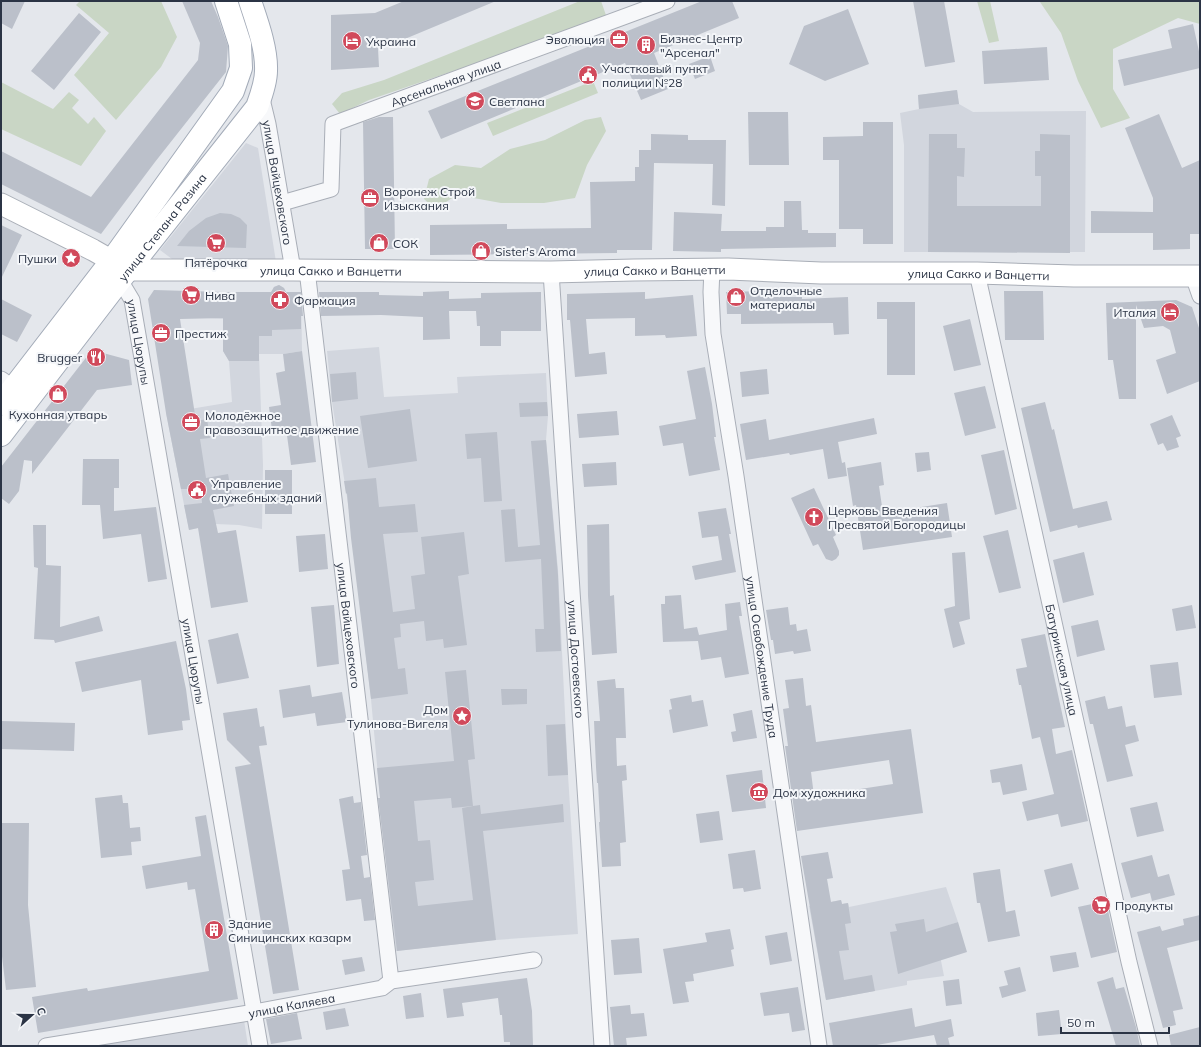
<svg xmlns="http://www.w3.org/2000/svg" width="1201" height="1047" font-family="Mulish,sans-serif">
  <rect width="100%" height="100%" fill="#e4e7ec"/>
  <path fill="#d2d6de" d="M957 90 959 104 973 112 1086 111 1085 252H904V145L900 113 919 109 918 95Z
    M246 143 258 148 276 262H176L160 250Z
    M279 285 284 288 285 292H301L302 351 283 354H259L263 465 262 529 239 525 216 524 189 530 166 413 232 402 229 361 223 351V319L208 318 223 292H272L274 287Z
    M379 347 384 397 458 393 457 377 546 373 548 416 546 440 558 570 568 775 578 934 496 940 396 951 388 884 371 699 349 510 332 402 327 351Z
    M946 887 958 922 935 930 944 976 907 981V985L826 1000 809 906 841 900 842 904 848 903 849 907Z
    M244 1020 248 1046H92Z"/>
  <path fill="#c9d6c5" d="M80 1H161L177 37 161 67 116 120 74 75 109 33 76 5Z
    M580 1H601L607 18 369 100 340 114 332 104 342 93 384 80Z
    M977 1H990L999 41 989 43Z
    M1041 1H1200V24L1178 18 1113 49V89L1130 118 1101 128 1078 81 1061 33 1040 2Z
    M593 81 598 93 493 136 487 123Z
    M1 82 53 109 69 92 79 100 72 108 88 124 94 117 106 131 81 166 1 129Z
    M601 117 606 131 587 165 575 198 544 203H501L457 195 435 209 424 199 429 179 455 165 481 168 510 149 545 140 585 120Z"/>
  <path fill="#bbc0ca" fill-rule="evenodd" d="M1 1H25L12 29 1 23Z
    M182 1H211L218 17 228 46 226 72 155 162 101 234 1 184V151L91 197 198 60 200 43Z
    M404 1H496L388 46 378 48 379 67 331 70V15L375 13Z
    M702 1H732L739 18 654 53 668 89 641 100 625 63 441 139 428 111Z
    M913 1H944L955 62 925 67Z
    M848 9 869 64 825 81 789 64 804 26Z
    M79 13 101 32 54 90 31 71Z
    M1193 24 1200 56V68L1124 86 1118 60 1172 48 1168 30Z
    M1047 47 1049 80 984 84 982 51Z
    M710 56 715 71 695 79 689 64Z
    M957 90 959 104 919 109 918 95Z
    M748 112H788L789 165H749Z
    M1159 114 1182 168 1200 160V234H1190V249L1153 250V233H1091V211L1153 212V198L1125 128Z
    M379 117H393L395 249H365L363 122Z
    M863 122H893V244H863V229H839V160H823V137L863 136Z
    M651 134 688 135V140H726L725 206 712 205 713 164 654 163 652 250H617V253L430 255V225L507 224V229L591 228 590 182 635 181V167H639V150H651Z
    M929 134H957V148H965L964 177 957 176V206H1041V176H1035V151H1040V134L1070 135V253L928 252Z
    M784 201H801L802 230H808V233H836V247L721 249V252L673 251 674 212 722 214 721 231H766V227H784Z
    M220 213 231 214 240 218 247 225 246 248 177 246 189 231 206 218Z
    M1 225 22 235 1 279Z
    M279 285 284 288 286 292H301L303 316H301V329L272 330V336H259V361H229L223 351V318L180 319 196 421 207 419 210 438 200 439 206 478 228 474 234 506 213 510 218 533 236 530 248 602 211 608 198 528 189 530 184 505 202 503 201 489H181L166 413 148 299 154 290 223 292H271L274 287Z
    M449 291V299L481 298V293L541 292V331H501V346H480V326H477L476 311H449L450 339 423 340V317L381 315 321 316 319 292H379V295L423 296V292Z
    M763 291V297H802V299L848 297 849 334 834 335 833 323 741 324V314H727L726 292Z
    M1004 291H1043L1044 340H1005Z
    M645 292V299L693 295 697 336 666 338 665 335 635 336V318L586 319 589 354 605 352 607 374 575 377 570 320H567V294Z
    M1 299 32 315 17 342 1 334Z
    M1176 300 1192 307 1200 331V381L1167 394 1156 360 1176 353 1170 330 1163 326 1144 328 1136 305V399H1119L1113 360H1108L1106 303Z
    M877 302H915V375H887V319H877Z
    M970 319 981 365 954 371 943 326Z
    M92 350 129 360 132 385 97 390 32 474V461L24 460 19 491 9 504 1 498V467Z
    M302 351 316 462 291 465 286 428 272 430 269 407 281 405 276 373 285 371 283 354Z
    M705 367 712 404 716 437H714L720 470 689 476 683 443 663 446 659 426 696 419 687 371Z
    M767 369 769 394 742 397 740 372Z
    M356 372 358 399 332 402 330 374Z
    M985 386 996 428 965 436 954 393Z
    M547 402 548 416 520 417 519 403Z
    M1045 402 1052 430 1054 429 1073 509 1107 501 1112 520 1078 528 1077 525 1050 532 1021 408Z
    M410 409 417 461 368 468 360 416Z
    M617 411 619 435 579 438 577 414Z
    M1172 415 1181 436 1176 438 1179 447 1167 451 1163 443 1158 445 1150 424Z
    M874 418 877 434 838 442 842 463 845 462 847 476 828 479 823 449 790 455 789 453 746 460 740 424 766 419 769 440Z
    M497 432 502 501 484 502 481 458 467 459 465 434Z
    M546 440 558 575 561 651 536 652 535 629H544L541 559 505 562 501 510 515 509 518 547 540 545 531 441Z
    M1004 450 1017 509 995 515 981 455Z
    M929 452 931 470 917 472 915 453Z
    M83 459H119V488H114V511L156 507 167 579 148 582 141 534 103 539 100 505H82Z
    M616 462 617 485 584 487 582 464Z
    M881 462 884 485 879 486 883 513 947 503 952 537 863 550 856 505 853 506 847 468Z
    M265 470H292V514H265Z
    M376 478 379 507 415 504 418 532 383 534 393 612 415 609 411 576 425 574 421 537 464 532 469 574 458 576 467 645 444 648 443 639 426 641 424 621 400 624 401 637 394 638 398 669 405 668 408 694 371 699 351 538 347 493 346 494 344 481Z
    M814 488 836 535 833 537 839 551V555L836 559 832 561 826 559 818 544 813 546 791 498Z
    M726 508 731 534H729L736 572 695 580 692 566 722 560 718 536 702 538 698 512Z
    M609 524 610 596 614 595 617 653 592 655 588 596 587 525Z
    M33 525H46V565L61 566 60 627 99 616 103 631 55 643 54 640 34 639 38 568 34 567Z
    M1008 530 1021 588 999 593 983 536Z
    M325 534 328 569 299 572 296 536Z
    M965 552 970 619 959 622 965 644 953 648 944 609 955 606 952 553Z
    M1084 552 1094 595 1063 603 1053 560Z
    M681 595 684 629 697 627 699 635 727 630 725 604 740 602 742 616H739L749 674 725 678 721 657 701 660 698 641 663 642 661 604H665V596Z
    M334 605 339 664 317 667 311 607Z
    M1192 605 1196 628 1176 631 1172 609Z
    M788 607 790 625 796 624 797 631 807 629 811 651 794 654 793 651 775 654 773 640H771L766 610Z
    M1098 620 1105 650 1077 657 1071 626Z
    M238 633 249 678 217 684 208 640Z
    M1045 634 1065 727 1052 729 1056 754 1072 750 1088 821 1061 827 1058 814 1027 821 1022 802 1054 794 1040 737 1032 739 1021 685H1019L1016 669 1027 667 1021 639Z
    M176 641 186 689 190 720 182 721 183 730 148 735 141 680 82 692 75 662Z
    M1178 662 1182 695 1154 698 1150 665Z
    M466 670 475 759 468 760 473 806 480 805 481 814 563 804 564 822 483 831 496 940 397 951 378 798H380L377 768 454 761 445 672ZM451 798 452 808 473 806 462 808 473 900 418 906 415 882 434 880 430 840 418 841 414 801Z
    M803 678 806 706 811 705 816 742 911 729 923 813 797 831 785 746H788L783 709 789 708 785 680ZM889 760 893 784 814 796 811 772Z
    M615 679 616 688H624L626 738H616L617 766 626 765 627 780 622 781 626 842 620 843 621 866 602 867 599 822H600L598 783H597L596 767 594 721H600L597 681Z
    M310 685 312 697 342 692 347 722 317 726 315 713 283 718 279 690Z
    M501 689H527V704L502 705Z
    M691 695 692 702 703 700 708 726 673 733 669 710 672 709 670 699Z
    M1105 696 1108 709 1122 706 1126 727 1135 725 1139 741 1125 745 1133 776 1107 782 1093 724H1090L1085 701Z
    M257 708 260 727 264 726 267 745 259 746 299 990 273 994 235 767 251 764 227 740 223 713Z
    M752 710 757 738 733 742 731 732 736 731 733 714Z
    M1 721 75 723 74 751 1 749Z
    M565 724 568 775 548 776 546 725Z
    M1022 764 1027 790 1003 795 1000 782 992 783 990 770Z
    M762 770 766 808 732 812 726 775Z
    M122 795 123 803H128L130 828 140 827 141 841 131 842 132 855 101 858 95 798Z
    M353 796 354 803 361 802 367 855 361 856 364 878 370 877 375 920 364 921 361 899 346 901 342 870 350 869 339 799Z
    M1157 802 1164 831 1137 837 1130 808Z
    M719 811 723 840 700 843 696 814Z
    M206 815 238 999 38 1033 32 997 87 988 88 991 209 971 195 889 188 890 187 882 146 889 142 866 201 856 195 817Z
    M1 823H29L28 905 36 987 6 990 1 948Z
    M755 850 761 889 744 892 743 888 733 889 728 854Z
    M828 852 833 878 827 879 831 902 841 900 842 904 848 903 851 923 845 924 849 950 839 951 844 980 872 975 875 991 826 1000 801 856Z
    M1152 855 1158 877 1169 874 1175 895 1152 901 1150 893 1131 898 1121 863Z
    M1072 863 1079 889 1051 897 1044 870Z
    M1000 869 1006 912 1015 910 1020 936 988 942 980 903H977L973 873Z
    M1106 901 1117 952 1091 958 1078 907Z
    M1200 915V940L1167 948 1183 1009 1173 1011 1176 1025 1163 1028 1137 932 1160 926 1162 931 1184 925 1183 919Z
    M924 919 926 932 958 922 967 952 898 974 890 932 897 931 895 924Z
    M730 929 734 949 731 950 734 966 693 974 694 981 685 982 689 1002 673 1004 663 949 707 942 705 933Z
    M787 932 792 961 770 965 765 936Z
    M639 938 642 973 614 975 611 940Z
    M1076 952 1079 967 1053 972 1050 956Z
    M362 957 365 971 345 975 342 960Z
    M1020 967 1026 991 1002 998 999 987 1008 985 1004 971Z
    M1113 977 1116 989 1124 987 1136 1027 1140 1046H1116L1097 982Z
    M527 978 532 1011 533 1046H510V1042H504L502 1015H500L498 998 462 1003 464 1016 447 1018 443 989Z
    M959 979 962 1004 946 1006 943 981Z
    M798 987 805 1030 792 1032 789 1013 764 1016 760 993Z
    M421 993 424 1017 406 1019 403 996Z
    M630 1005 631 1014 644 1013 647 1036 626 1038 627 1046H614L610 1007Z
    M345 1008 349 1026 326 1030 323 1012Z
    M912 1008 915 1027 951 1019 954 1036 948 1038 950 1046H937L934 1035 871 1046H833L829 1023Z
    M1059 1010 1062 1034 1038 1036 1036 1013Z
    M297 1013 302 1039 271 1044 266 1019Z
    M1200 1027V1046H1171L1169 1035Z"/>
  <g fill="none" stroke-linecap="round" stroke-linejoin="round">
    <g stroke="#a9aeb7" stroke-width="17">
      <g id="street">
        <path id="s1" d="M261 95 268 124 293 270"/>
        <path id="s2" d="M282 203 331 189 333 124 667 1"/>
        <path id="s3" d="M712 269 711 292 713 334 736 476 819 1046"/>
        <path id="s4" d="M307 270 391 981"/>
        <path id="s5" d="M551 272 602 1046"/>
        <path id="s6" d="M977 273 1129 962 1150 1046"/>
        <path d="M1193 276 1200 296"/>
        <path id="s7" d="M120 280 132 300 260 1046"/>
        <path d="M1 379 14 388"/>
        <path id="s8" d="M46 1046 255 1012 382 988 391 981 534 960"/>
      </g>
    </g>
    <g stroke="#a9aeb7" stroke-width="23">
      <g id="secondary">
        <path id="s9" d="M1 204 93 250 128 270H293L551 272 634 270 728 269 821 273H977L1074 276H1200"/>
      </g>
    </g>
    <g stroke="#a3abb8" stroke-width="24">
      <g id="primary">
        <path d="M1 404 112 260 233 91 241 68 240 44 226 1"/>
        <path id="s10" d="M1 435 120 280 257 107C261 96 266 83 266 71 267 49 257 22 250 1"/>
      </g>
    </g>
    <use href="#street" stroke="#f7f8fa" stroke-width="15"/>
    <use href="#secondary" stroke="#fff" stroke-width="21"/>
    <use href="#primary" stroke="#fff" stroke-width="22"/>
  </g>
  <defs>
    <g id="office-disc" transform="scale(1)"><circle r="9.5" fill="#d1495b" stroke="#f4f6f9"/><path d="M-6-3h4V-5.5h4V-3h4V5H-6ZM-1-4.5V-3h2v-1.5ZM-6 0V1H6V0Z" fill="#fff"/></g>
    <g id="hotel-disc" transform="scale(1)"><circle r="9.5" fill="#d1495b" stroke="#f4f6f9"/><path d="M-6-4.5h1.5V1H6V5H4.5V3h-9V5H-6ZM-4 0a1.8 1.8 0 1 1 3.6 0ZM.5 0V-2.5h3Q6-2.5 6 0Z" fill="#fff"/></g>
    <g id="building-disc" transform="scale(1)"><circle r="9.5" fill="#d1495b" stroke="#f4f6f9"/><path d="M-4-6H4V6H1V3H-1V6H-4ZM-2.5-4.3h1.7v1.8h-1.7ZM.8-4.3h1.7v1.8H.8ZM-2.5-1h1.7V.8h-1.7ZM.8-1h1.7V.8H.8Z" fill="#fff"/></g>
    <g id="civic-disc" transform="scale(1)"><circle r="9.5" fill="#d1495b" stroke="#f4f6f9"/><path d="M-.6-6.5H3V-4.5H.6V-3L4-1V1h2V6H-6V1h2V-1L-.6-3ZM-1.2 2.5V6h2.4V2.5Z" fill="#fff"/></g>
    <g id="school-disc" transform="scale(1)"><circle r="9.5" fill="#d1495b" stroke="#f4f6f9"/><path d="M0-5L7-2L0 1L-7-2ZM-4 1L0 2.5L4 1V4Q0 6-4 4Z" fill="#fff"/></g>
    <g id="supermarket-disc" transform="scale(1)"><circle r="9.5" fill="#d1495b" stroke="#f4f6f9"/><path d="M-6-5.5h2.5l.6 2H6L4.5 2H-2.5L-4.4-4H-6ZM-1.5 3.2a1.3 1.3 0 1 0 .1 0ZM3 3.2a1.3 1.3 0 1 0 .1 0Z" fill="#fff"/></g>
    <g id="shop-disc" transform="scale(1)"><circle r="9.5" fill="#d1495b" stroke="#f4f6f9"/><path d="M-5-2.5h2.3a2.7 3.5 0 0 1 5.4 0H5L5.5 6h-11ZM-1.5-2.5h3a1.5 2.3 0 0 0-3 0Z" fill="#fff"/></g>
    <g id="sight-disc" transform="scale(1)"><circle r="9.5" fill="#d1495b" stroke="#f4f6f9"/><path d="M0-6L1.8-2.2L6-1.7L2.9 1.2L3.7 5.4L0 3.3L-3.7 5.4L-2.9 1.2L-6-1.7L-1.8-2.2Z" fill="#fff"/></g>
    <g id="pharmacy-disc" transform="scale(1)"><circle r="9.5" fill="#d1495b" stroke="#f4f6f9"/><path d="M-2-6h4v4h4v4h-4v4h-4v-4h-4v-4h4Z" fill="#fff"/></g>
    <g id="restaurant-disc" transform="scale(1)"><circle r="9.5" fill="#d1495b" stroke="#f4f6f9"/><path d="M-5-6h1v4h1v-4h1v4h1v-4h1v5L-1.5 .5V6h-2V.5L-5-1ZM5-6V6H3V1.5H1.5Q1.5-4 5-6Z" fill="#fff"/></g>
    <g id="church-disc" transform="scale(1)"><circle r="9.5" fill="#d1495b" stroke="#f4f6f9"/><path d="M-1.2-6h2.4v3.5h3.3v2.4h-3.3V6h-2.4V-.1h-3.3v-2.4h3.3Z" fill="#fff"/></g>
    <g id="museum-disc" transform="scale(1)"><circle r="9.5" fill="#d1495b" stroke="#f4f6f9"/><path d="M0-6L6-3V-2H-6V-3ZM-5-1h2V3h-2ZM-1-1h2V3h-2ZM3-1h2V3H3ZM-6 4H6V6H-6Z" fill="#fff"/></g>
  </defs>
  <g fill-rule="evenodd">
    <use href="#office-disc" x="619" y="39"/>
    <use href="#hotel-disc" x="352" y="41"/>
    <use href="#building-disc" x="646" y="45"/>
    <use href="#civic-disc" x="588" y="75"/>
    <use href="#school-disc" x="475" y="101"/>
    <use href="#office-disc" x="370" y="198"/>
    <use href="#supermarket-disc" x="216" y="243"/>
    <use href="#shop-disc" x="379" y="243"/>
    <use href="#shop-disc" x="481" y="251"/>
    <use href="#sight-disc" x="71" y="258"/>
    <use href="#supermarket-disc" x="191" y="295"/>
    <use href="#shop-disc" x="736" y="297"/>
    <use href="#pharmacy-disc" x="280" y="300"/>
    <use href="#hotel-disc" x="1170" y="312"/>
    <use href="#office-disc" x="161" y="333"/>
    <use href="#restaurant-disc" x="96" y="357"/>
    <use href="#shop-disc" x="58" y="394"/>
    <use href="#office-disc" x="191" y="422"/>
    <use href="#civic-disc" x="197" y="490"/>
    <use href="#church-disc" x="814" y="517"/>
    <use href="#sight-disc" x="462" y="716"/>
    <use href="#museum-disc" x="759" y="792"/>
    <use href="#supermarket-disc" x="1101" y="905"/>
    <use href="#building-disc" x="214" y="930"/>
  </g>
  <g text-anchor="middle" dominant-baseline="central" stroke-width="4" stroke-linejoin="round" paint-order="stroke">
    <g font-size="12" fill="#2b3445" stroke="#f4f6f9" text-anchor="start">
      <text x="660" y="38">Бизнес-Центр<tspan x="660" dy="14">"Арсенал"</tspan></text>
      <text x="605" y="39" text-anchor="end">Эволюция</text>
      <text x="366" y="41">Украина</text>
      <text x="602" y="68">Участковый пункт<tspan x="602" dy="14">полиции №28</tspan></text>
      <text x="489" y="101">Светлана</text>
      <text x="384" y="191">Воронеж Строй<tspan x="384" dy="14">Изыскания</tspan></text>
      <text x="393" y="243">СОК</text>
      <text x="495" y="251">Sister's Aroma</text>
      <text x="57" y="258" text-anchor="end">Пушки</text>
      <text x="216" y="262" text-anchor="middle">Пятёрочка</text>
      <text x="750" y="290">Отделочные<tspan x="750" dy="14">материалы</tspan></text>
      <text x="205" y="295">Нива</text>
      <text x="294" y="300">Фармация</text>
      <text x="1156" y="312" text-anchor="end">Италия</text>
      <text x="175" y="333">Престиж</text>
      <text x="82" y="357" text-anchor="end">Brugger</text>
      <text x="58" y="414" text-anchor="middle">Кухонная утварь</text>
      <text x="205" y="415">Молодёжное<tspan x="205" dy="14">правозащитное движение</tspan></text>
      <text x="211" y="483">Управление<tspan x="211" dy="14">служебных зданий</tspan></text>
      <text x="828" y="510">Церковь Введения<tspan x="828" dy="14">Пресвятой Богородицы</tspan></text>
      <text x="448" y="709" text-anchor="end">Дом<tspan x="448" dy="14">Тулинова-Вигеля</tspan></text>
      <text x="773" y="792">Дом художника</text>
      <text x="1115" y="905">Продукты</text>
      <text x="228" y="923">Здание<tspan x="228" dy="14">Синицинских казарм</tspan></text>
    </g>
    <g font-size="12" fill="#2b3445" stroke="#f4f6f9">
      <text stroke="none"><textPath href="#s2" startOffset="236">Арсенальная улица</textPath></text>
      <text stroke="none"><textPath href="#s1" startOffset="89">улица Вайцеховского</textPath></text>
      <text stroke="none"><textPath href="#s10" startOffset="263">улица Степана Разина</textPath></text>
      <text stroke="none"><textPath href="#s9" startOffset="346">улица Сакко и Ванцетти</textPath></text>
      <text stroke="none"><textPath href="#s9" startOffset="670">улица Сакко и Ванцетти</textPath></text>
      <text stroke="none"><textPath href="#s9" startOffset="994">улица Сакко и Ванцетти</textPath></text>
      <text stroke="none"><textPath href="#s7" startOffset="66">улица Цюрупы</textPath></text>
      <text stroke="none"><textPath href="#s4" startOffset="358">улица Вайцеховского</textPath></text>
      <text stroke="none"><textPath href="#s3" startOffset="392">улица Освобождение Труда</textPath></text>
      <text stroke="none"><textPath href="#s5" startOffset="388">улица Достоевского</textPath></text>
      <text stroke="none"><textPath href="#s6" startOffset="396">Батуринская улица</textPath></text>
      <text stroke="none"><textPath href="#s7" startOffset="390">улица Цюрупы</textPath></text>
      <text stroke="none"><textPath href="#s8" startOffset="249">улица Каляева</textPath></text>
    </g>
  </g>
  <rect width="1201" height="1047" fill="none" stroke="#2b3445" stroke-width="4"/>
  <g transform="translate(32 1015) rotate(69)" stroke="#f4f6f9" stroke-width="3" paint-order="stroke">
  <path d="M0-3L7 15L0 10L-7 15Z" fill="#2b3445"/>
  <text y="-6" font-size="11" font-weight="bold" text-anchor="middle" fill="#2b3445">С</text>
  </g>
  <path d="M1061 1027v6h108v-6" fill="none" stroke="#2b3445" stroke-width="2"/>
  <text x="1067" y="1027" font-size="12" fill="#2b3445" stroke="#f4f6f9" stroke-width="3" paint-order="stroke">50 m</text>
</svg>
